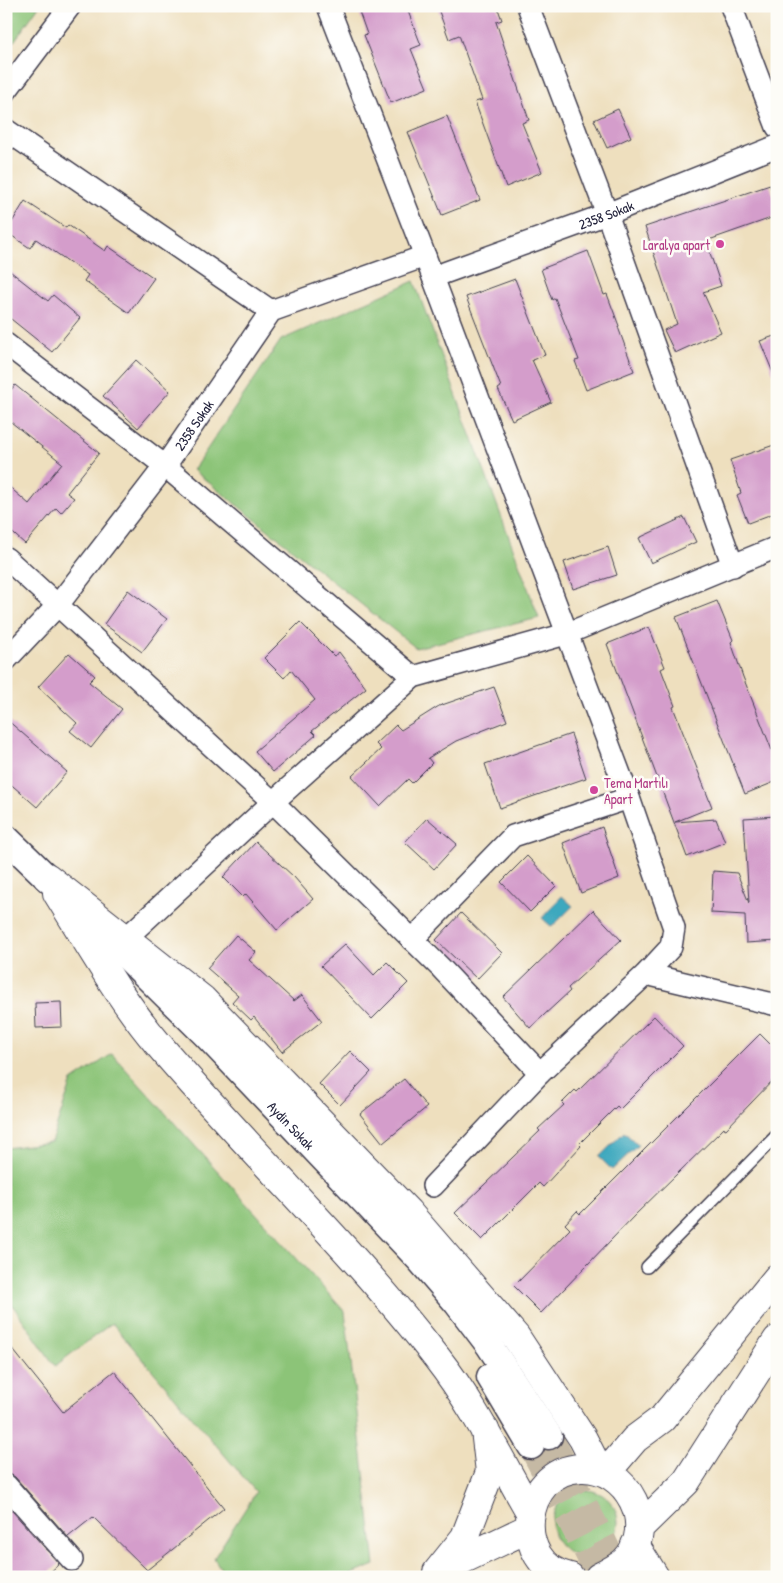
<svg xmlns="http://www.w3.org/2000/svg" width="783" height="1583" font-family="'Patrick Hand',sans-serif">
  <rect width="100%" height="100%" fill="#fdfcf7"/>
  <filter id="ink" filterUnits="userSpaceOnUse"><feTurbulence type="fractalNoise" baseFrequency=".02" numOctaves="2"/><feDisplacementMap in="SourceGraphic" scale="10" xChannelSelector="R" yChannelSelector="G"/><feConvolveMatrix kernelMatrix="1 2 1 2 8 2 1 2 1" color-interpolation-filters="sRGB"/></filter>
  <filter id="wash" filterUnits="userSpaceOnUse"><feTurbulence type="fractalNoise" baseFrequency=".0096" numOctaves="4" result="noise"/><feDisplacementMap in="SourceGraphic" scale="20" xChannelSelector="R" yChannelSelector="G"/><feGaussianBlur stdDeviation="1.12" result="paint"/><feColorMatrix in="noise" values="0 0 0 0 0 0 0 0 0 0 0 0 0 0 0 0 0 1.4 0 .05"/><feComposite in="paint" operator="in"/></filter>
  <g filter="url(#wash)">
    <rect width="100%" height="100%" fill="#eedfbe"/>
    <path fill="#8cc478" stroke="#57735a" d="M6 6H39L6 53Z
      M414 281 539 618 416 648 193 470 281 340Z
      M112 1054 345 1312 375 1565 345 1577H226L214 1558 256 1492 112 1323 55 1366 6 1296V1148L51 1142 72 1081Z
      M552 1523a33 33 0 1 1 66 0a33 33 0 1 1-66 0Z"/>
    <path fill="#3ea8be" stroke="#30657c" d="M562 896 573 906 552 927 542 918Z
      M624 1132 638 1145 612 1170 599 1157Z"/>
    <g id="blocks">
      <path fill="#d49dcb" d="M357 6H406L421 45 411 49 427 88 391 103 364 35 367 34Z
        M437 6H497L502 20 496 22 529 120 522 123 542 172 506 187 475 102 482 100 459 35 449 39Z
        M618 109 631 137 607 148 594 120Z
        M447 116 480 200 442 215 408 132Z
        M770 185 777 206V216L706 241 721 286 703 292 721 332 675 353 664 330 677 324 645 227Z
        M25 201 66 228 68 225 105 251 108 246 154 278 129 313 84 281 88 275 36 239 30 248 6 232Z
        M588 251 604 295 607 294 619 326 618 327 634 371 586 390 575 361 579 360 555 298 552 300 541 269Z
        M6 268 48 301 53 295 80 318 52 352 6 315Z
        M515 279 545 355 532 360 551 402 512 420 498 389 501 387 466 297Z
        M777 335V380H776L760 341Z
        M136 360 170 391 138 428 103 396Z
        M15 385 99 453 67 493 74 498 61 513 56 508 25 544 6 527V484L29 504 62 463 6 418V396Z
        M777 444V512L748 523 737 495 741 493 730 460Z
        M684 517 696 542 651 563 639 538Z
        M608 547 617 575 573 589 564 562Z
        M128 590 167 619 142 652 104 624Z
        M717 601 733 640 731 642 743 677 777 763V781L745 794 676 617Z
        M300 622 334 656 339 652 366 688 312 731 316 735 273 772 255 751 315 700 291 670 284 678 264 658Z
        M649 627 665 667 661 669 675 706 673 707 712 807 675 822 716 819 725 842 687 857 607 644Z
        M69 653 95 676 89 682 122 709 91 748 70 731 77 723 38 687Z
        M494 687 507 721 456 741 428 758 432 763 412 783 408 779 380 806 352 776 381 749 376 744 396 725 401 730 439 706Z
        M6 719 67 772 37 807 6 780Z
        M571 734 586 778 500 808 485 764Z
        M777 816V941L746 943 745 915 711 913 713 871 737 873 749 903 744 818Z
        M427 818 457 844 434 869 405 842Z
        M602 827 619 878 581 893 563 843Z
        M256 842 294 877 313 899 277 930 246 894 243 897 223 877Z
        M527 856 556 886 530 912 501 882Z
        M593 910 621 940 568 988 570 991 530 1028 503 997Z
        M461 913 502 953 477 979 436 940Z
        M236 935 256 952 249 960 294 1001 302 995 322 1021 282 1052 254 1017 251 1020 232 1002 238 995 207 968Z
        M345 944 374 975 387 962 408 983 372 1019 321 966Z
        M61 1002 62 1027 36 1028 35 1003Z
        M654 1016 683 1046 620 1109 617 1106 579 1144 581 1146 543 1187 539 1183 482 1240 455 1213 540 1131 538 1129 564 1105 562 1103 575 1090 577 1092Z
        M760 1034 777 1051V1076L726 1129 724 1128 634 1216 541 1313 514 1286 570 1229 565 1224 577 1211 580 1214Z
        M350 1051 371 1072 340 1105 319 1084Z
        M404 1079 427 1107 383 1143 360 1114Z
        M6 1341 63 1412 114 1371 224 1508 147 1570 93 1517 68 1537 15 1477 6 1473Z
        M6 1504 59 1564 45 1577H6Z"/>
    </g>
  </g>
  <g filter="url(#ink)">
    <use href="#blocks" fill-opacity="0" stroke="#413e4f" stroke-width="1"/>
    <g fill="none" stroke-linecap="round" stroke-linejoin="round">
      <path stroke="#c5b9a4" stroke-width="26" stroke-dasharray="26 13" stroke-linecap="butt" d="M549 1436 622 1577
        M531 1446 600 1577"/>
      <g stroke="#413e4f" stroke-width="14">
        <path id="service" d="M647 1267 777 1135"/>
      </g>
      <g stroke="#413e4f" stroke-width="24">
        <g id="minor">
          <path d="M328 6 425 256 629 798 674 928 671 947 646 974 540 1073 433 1186"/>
          <path d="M528 6 607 214 733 566"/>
          <path d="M731 6 777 127"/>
          <path d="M6 91 70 6"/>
          <path d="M6 130 271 311"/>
          <path id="s1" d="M433 277 607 214 777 146"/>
          <path d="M6 344 165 466 413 677"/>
          <path d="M6 558 273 802 441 968 540 1073"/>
          <path id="s2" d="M6 660 58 605 165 466 271 311 425 256"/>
          <path d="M125 939 273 802 413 677 566 634 777 547"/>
          <path d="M412 940 513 836 629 798"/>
          <path d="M646 974 777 1005"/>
          <path d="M6 1485 72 1560"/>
        </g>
      </g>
      <g stroke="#413e4f" stroke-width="29">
        <g id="tertiary">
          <path d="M6 838 63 893"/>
          <path id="s3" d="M108 938 206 1035 419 1259 457 1303 489 1345 549 1436"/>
          <path d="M490 1377 531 1446"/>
        </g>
      </g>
      <g stroke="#413e4f" stroke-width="30">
        <path id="secondary" d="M47 877 202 999 408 1212 516 1337 583 1439 599 1470
          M57 893C89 944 119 998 158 1044 248 1150 351 1247 437 1358 474 1405 500 1460 530 1512
          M635 1545 655 1577"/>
      </g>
      <g stroke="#413e4f" stroke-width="30">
        <path id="primary" d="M606 1473 635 1439 662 1419 777 1278
          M639 1528 686 1482 777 1340
          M445 1568 529 1528
          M437 1572 465 1537 490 1472 485 1430
          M570 1577C510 1565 520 1470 581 1468 627 1466 659 1526 625 1561 617 1568 609 1572 599 1577"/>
      </g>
      <use href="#service" stroke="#fff" stroke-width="11"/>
      <use href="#minor" stroke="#fff" stroke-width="21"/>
      <use href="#tertiary" stroke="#fff" stroke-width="26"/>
      <use href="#secondary" stroke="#fff" stroke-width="28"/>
      <use href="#primary" stroke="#fff" stroke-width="28"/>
    </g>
  </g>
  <g fill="#d1479c" stroke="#fdfcf7" stroke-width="2">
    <circle cx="720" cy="244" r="5"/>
    <circle cx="594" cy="790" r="5"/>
  </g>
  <g text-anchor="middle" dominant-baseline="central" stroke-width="5" stroke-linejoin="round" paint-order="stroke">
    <g font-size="14" fill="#22223b" stroke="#fdfcf7">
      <text stroke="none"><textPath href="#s1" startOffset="184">2358 Sokak</textPath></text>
      <text stroke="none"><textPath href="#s2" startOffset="301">2358 Sokak</textPath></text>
      <text stroke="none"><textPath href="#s3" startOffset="262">Aydin Sokak</textPath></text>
    </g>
    <g font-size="14" fill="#b23c85" stroke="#fdfcf7" text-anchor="end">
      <text x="710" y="244">Laralya apart</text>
      <text x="604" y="782" text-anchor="start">Tema Martılı<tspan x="604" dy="16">Apart</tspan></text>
    </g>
  </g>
  <rect width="783" height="1583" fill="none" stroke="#fdfcf7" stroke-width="25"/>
</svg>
